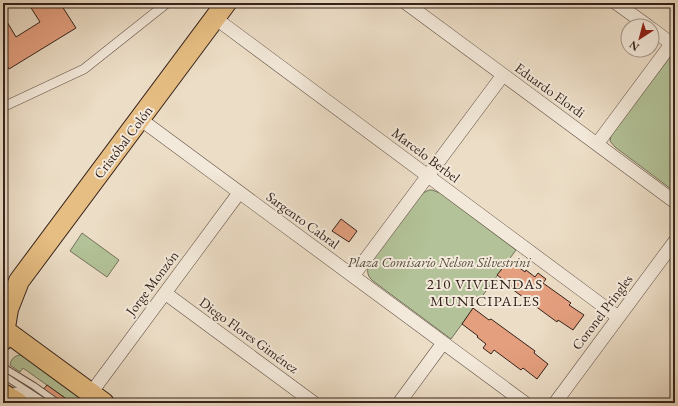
<svg xmlns="http://www.w3.org/2000/svg" width="678" height="406" font-family="'EB Garamond',serif">
  <rect width="100%" height="100%" fill="#ecddc6"/>
  <filter id="stains"><feTurbulence type="fractalNoise" baseFrequency=".005" numOctaves="4"/><feColorMatrix values="0 0 0 0 .2 0 0 0 0 .09 0 0 0 0 .02 0 0 0 .5 -.17"/></filter>
  <radialGradient id="worn" r=".72"><stop offset=".6" stop-color="#630" stop-opacity="0"/><stop offset="1" stop-color="#630" stop-opacity=".3"/></radialGradient>
  <path fill="#b3c298" stroke="#74725a" d="M675 49V192L615 147 610 141 611 136Z
    M429 190H432L440 193 516 250 451 339 373 281C367 276 366 270 370 263L423 193Z
    M82 233 119 260 107 277 70 251Z
    M20 355 24 356 92 403H72L23 368 20 372 10 365C11 359 14 356 20 355Z"/>
  <path fill="#e49f7f" stroke="#35221b" d="M28 3H60L76 28 9 69 3 60V15L16 37 40 22Z
    M341 219 357 231 349 242 332 231Z
    M509 260 525 272 526 270 535 277 538 273 546 279 543 283 571 303 569 305 584 315 573 330 558 320 557 322 512 289 514 288 497 275Z
    M473 308 489 320 491 319 535 351 534 353 548 364 537 379 523 368 521 370 494 350 491 354 483 348 486 344 477 337 478 336 462 324Z
    M47 385 72 403H61L43 390Z"/>
  <g fill="none" stroke-linecap="round" stroke-linejoin="round">
    <g stroke="#635146" stroke-width="8">
      <path id="service" d="M3 367 34 386 58 403
        M3 375 46 403"/>
    </g>
    <g stroke="#635146" stroke-width="10">
      <path id="pedestrian" d="M3 107 84 69 167 3
        M16 392 36 403"/>
    </g>
    <g stroke="#635146" stroke-width="14">
      <path id="minor" d="M406 3 675 202
        M616 3 648 26
        M215 18 618 317
        M652 29 672 44
        M140 119 525 403
        M597 144 675 39
        M353 276 503 75
        M165 293 314 403
        M91 393 239 193
        M399 403 443 343
        M555 403 675 241"/>
    </g>
    <g stroke="#35221b" stroke-width="22">
      <path id="primary" d="M3 329 104 403
        M3 340 8 309 19 281 226 3
        M3 394 18 403"/>
    </g>
    <use href="#service" stroke="#f3e9da" stroke-width="6"/>
    <use href="#pedestrian" stroke="#f3e9da" stroke-width="9"/>
    <use href="#minor" stroke="#f3e9da" stroke-width="13"/>
    <use href="#primary" stroke="#e6be83" stroke-width="20"/>
  </g>
  <g text-anchor="middle" dominant-baseline="central" stroke-width="4" stroke-linejoin="round" paint-order="stroke">
    <g font-size="14" fill="#35221b" stroke="#f3e9da">
      <text transform="translate(550 90) rotate(36)">Eduardo Elordi</text>
      <text transform="translate(123 142) rotate(-53)">Cristóbal Colón</text>
      <text transform="translate(426 155) rotate(37)">Marcelo Berbel</text>
      <text transform="translate(303 220) rotate(36)">Sargento Cabral</text>
      <text transform="translate(152 283) rotate(-53)">Jorge Monzón</text>
      <text transform="translate(602 312) rotate(-53)">Coronel Pringles</text>
      <text transform="translate(249 335) rotate(36)">Diego Flores Giménez</text>
    </g>
    <g font-size="14" font-style="italic" fill="#544a3a" stroke="#f3e9da">
      <text x="439" y="262">Plaza Comisario Nelson Silvestrini</text>
    </g>
    <g font-size="15" letter-spacing="1" fill="#35221b" stroke="#f3e9da">
      <text x="485" y="283">210 VIVIENDAS<tspan x="485" dy="17">MUNICIPALES</tspan></text>
    </g>
  </g>
  <rect width="678" height="406" fill="none" stroke="#ecddc6" stroke-width="16"/>
  <rect x="4" y="4" width="670" height="398" fill="none" stroke="#35221b" stroke-width="2"/>
  <rect x="8" y="8" width="662" height="390" fill="none" stroke="#35221b"/>
  <g transform="translate(640 38) rotate(216)"><circle r="19" fill="#f3e9da" stroke="#a7998e"/>
  <path d="M0-3L7 15L0 10L-7 15Z" fill="#8f2418"/>
  <text y="-6" font-size="11" font-weight="bold" text-anchor="middle" fill="#35221b">N</text>
  </g>
  <rect width="100%" height="100%" filter="url(#stains)"/>
  <rect width="100%" height="100%" fill="url(#worn)"/>
</svg>
